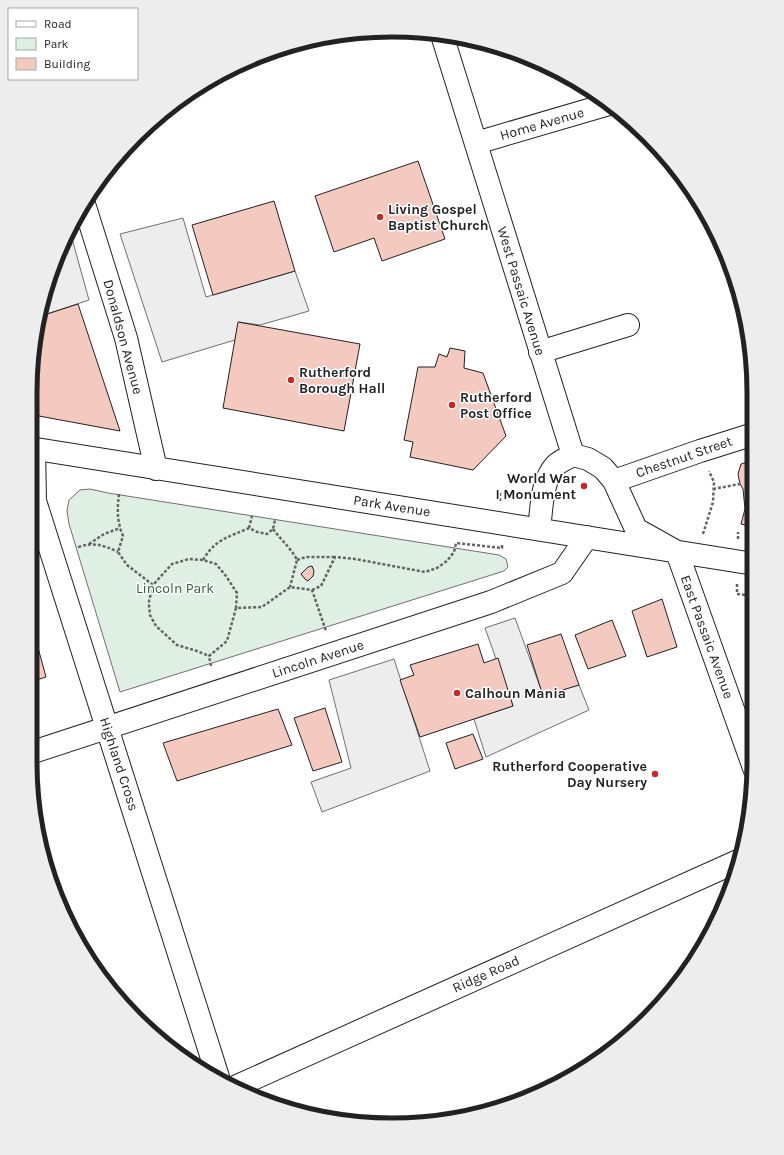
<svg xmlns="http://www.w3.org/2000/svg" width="784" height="1155" font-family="Karla,sans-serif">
  <rect width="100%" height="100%" fill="#fff"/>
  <path fill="#e0efe3" stroke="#6f6f6f" d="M90 489 108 493 499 555 506 559 508 567 504 571 120 692 69 524 67 511 69 500 80 490Z"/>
  <path fill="#ededed" stroke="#6f6f6f" d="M183 218 206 297 295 271 309 311 260 325 239 322 235 340 162 362 120 234Z
    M71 235 89 300 38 317 66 237Z
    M31 384 39 416 30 414Z
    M515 618 543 695 579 685 589 710 486 757 474 719 513 706 485 628Z
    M394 659 430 771 322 812 311 782 351 768 329 680Z"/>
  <path fill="#f3c9c0" stroke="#222" d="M418 161 445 239 382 261 374 238 334 252 315 196Z
    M274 201 295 271 213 295 192 225Z
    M78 304 120 431 39 416 31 384 38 317Z
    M238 322 360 344 344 431 223 408Z
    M450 348 465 351 464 368 483 373 506 436 473 470 410 457 413 442 404 440 418 367H435L439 354 447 357Z
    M754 460V527L741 524 745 509 743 489 740 484 738 474 741 464Z
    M312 566 314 571 313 576 308 581 305 579 301 574 308 567Z
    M662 599 677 647 647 657 632 611Z
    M612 620 626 656 588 669 575 635Z
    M34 633 46 677 30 682V634Z
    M561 634 579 685 543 696 527 645Z
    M478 644 484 663 498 658 513 706 420 737 400 680 414 675 410 665Z
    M325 708 342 762 313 771 294 718Z
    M278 709 292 745 177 781 163 743Z
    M473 734 483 759 455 769 446 743Z"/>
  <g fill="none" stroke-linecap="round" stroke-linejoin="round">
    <g stroke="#222" stroke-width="24">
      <path id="minor" d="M442 35 573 455
        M476 143 609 104
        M85 207 126 338 156 469
        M540 352 628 325
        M30 448 754 564
        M34 448 35 501 218 1077
        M614 481 700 451 754 434
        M539 529C542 508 541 481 556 465 560 461 568 458 573 455L588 459 603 468 614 481 636 529 677 552 754 768
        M30 753 491 602 562 573 587 537
        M235 1087 738 861"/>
    </g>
    <path stroke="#646464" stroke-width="2.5" stroke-dasharray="3 2" stroke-linecap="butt" d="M713 489 740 484
      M500 493V502
      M119 494C117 509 117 522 123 536L118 552 127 565 153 585 172 564 189 559 203 560 216 564 226 576 237 593 236 608
      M249 528 252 516
      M273 529C281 540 291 548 297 560L290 587
      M703 534 713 502 714 482 709 471
      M738 539V532
      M89 544 104 534 120 528
      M78 547C95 542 103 545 118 552
      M203 560C215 539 229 537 249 528L257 532 267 534 273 529 275 520
      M297 560 306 557H335
      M737 584V594L754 596
      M153 585 149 601V606L150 615 156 626 177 645 197 651 209 656
      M312 590 321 586 335 557 355 559 425 572 437 568 447 561 454 552 456 543 502 548V545
      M211 666 209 656 227 641 236 608 262 607 290 587 312 590 326 631"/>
    <use href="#minor" stroke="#fff" stroke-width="22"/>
  </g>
  <g fill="#c62828" stroke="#fff" stroke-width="1.5">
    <circle cx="380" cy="217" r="4"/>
    <circle cx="291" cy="380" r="4"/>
    <circle cx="452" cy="405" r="4"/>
    <circle cx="584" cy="486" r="4"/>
    <circle cx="457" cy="693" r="4"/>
    <circle cx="655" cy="774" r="4"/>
  </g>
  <g text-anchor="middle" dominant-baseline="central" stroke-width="3" stroke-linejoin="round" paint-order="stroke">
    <g font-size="14" fill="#222" stroke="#fff">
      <text transform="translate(542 124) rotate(-16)">Home Avenue</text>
      <text transform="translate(521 291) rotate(73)">West Passaic Avenue</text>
      <text transform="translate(123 337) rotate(75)">Donaldson Avenue</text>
      <text transform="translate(684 457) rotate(-19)">Chestnut Street</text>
      <text transform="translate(392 506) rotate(9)">Park Avenue</text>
      <text transform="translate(707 637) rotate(70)">East Passaic Avenue</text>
      <text transform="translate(318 659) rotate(-18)">Lincoln Avenue</text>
      <text transform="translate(119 764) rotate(72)">Highland Cross</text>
      <text transform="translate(486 974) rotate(-24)">Ridge Road</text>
    </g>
    <g font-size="14" font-weight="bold" fill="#222" stroke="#fff" text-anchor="start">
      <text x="388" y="209">Living Gospel<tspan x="388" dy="16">Baptist Church</tspan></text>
      <text x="299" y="372">Rutherford<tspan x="299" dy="16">Borough Hall</tspan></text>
      <text x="460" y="397">Rutherford<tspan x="460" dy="16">Post Office</tspan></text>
      <text x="576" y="478" text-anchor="end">World War<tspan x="576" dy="16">I Monument</tspan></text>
      <text x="465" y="693">Calhoun Mania</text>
      <text x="647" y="766" text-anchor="end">Rutherford Cooperative<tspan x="647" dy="16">Day Nursery</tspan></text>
    </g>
    <g font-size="14" fill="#2f5e38" stroke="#fff">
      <text x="175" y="588">Lincoln Park</text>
    </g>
  </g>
  <path d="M0 0H784V1155H0ZM392 37H392A355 355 0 0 1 747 392V763A355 355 0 0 1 392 1118H392A355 355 0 0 1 37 763V392A355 355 0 0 1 392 37Z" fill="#ededed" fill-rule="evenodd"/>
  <path fill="none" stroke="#222" stroke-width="5" d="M392 37H392A355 355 0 0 1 747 392V763A355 355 0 0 1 392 1118H392A355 355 0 0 1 37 763V392A355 355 0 0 1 392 37Z"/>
  <rect x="8" y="8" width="130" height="72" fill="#ffffff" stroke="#a7a7a7"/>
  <rect x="16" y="21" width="20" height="6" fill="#ffffff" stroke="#a7a7a7"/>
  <text x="44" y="28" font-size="12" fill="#222222">Road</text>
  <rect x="16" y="38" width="20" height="12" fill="#e0efe3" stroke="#a7a7a7"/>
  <text x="44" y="48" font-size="12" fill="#222222">Park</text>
  <rect x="16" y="58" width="20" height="12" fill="#f3c9c0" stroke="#a7a7a7"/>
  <text x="44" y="68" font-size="12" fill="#222222">Building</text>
</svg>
